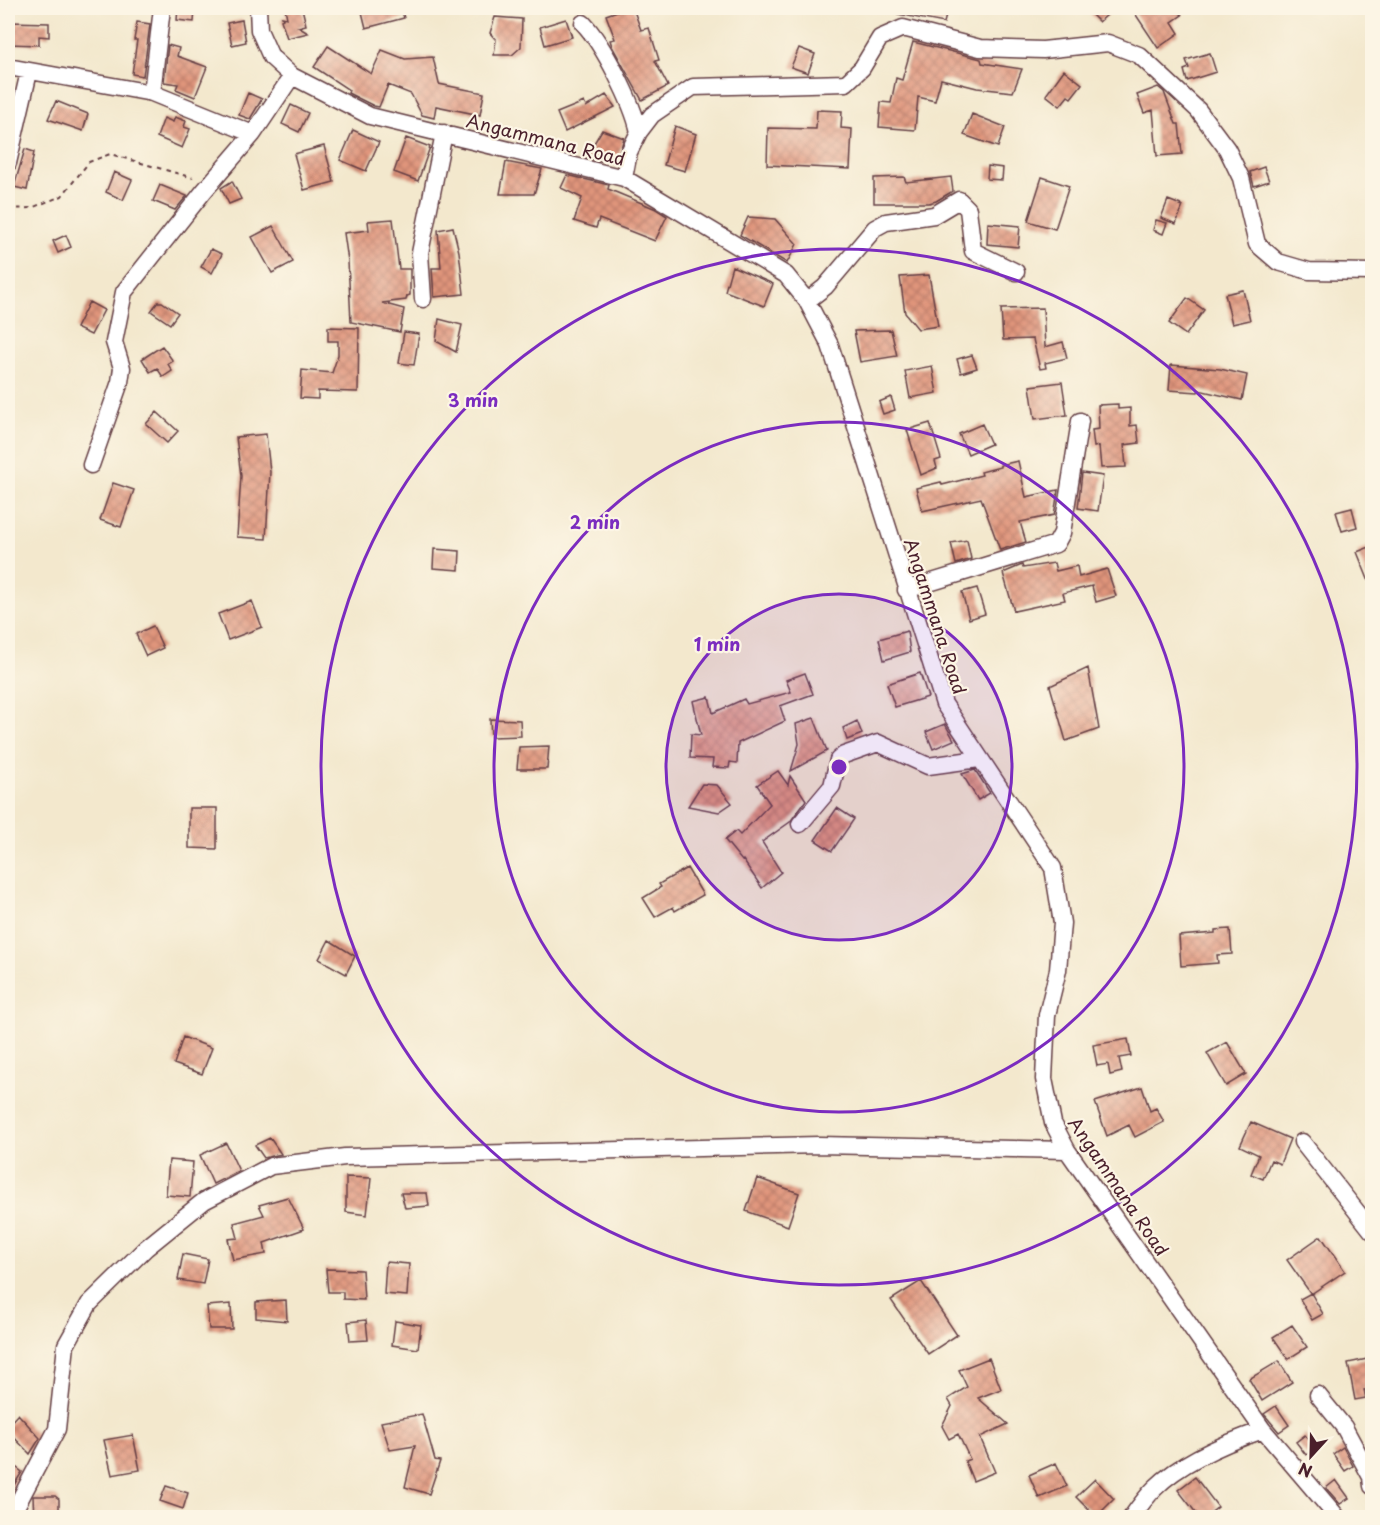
<svg xmlns="http://www.w3.org/2000/svg" width="1380" height="1525" font-family="'Playpen Sans',sans-serif">
  <defs>
    <pattern id="building-cross-hatch" width="8" height="8" patternUnits="userSpaceOnUse" patternTransform="scale(1.5)"><rect width="8" height="8" fill="#e0957c"/><path d="M0 0l8 8M0 8l8-8" fill="none" stroke="#b87966"/></pattern>
  </defs>
  <rect width="100%" height="100%" fill="#fcf5e5"/>
  <filter id="ink" filterUnits="userSpaceOnUse"><feTurbulence type="fractalNoise" baseFrequency=".0167" numOctaves="2"/><feDisplacementMap in="SourceGraphic" scale="12" xChannelSelector="R" yChannelSelector="G"/><feConvolveMatrix kernelMatrix="1 2 1 2 8 2 1 2 1" color-interpolation-filters="sRGB"/></filter>
  <filter id="wash" filterUnits="userSpaceOnUse"><feTurbulence type="fractalNoise" baseFrequency=".008" numOctaves="4" result="noise"/><feDisplacementMap in="SourceGraphic" scale="24" xChannelSelector="R" yChannelSelector="G"/><feGaussianBlur stdDeviation="1.35" result="paint"/><feColorMatrix in="noise" values="0 0 0 0 0 0 0 0 0 0 0 0 0 0 0 0 0 1.4 0 .05"/><feComposite in="paint" operator="in"/></filter>
  <g filter="url(#wash)">
    <rect width="100%" height="100%" fill="#f3e8cd"/>
    <g id="blocks">
      <path fill="url(#building-cross-hatch)" d="M178 8H195L194 22 177 20Z
        M285 8H302L306 25 298 27 308 33 287 38 281 20 283 19 282 17 287 18Z
        M361 8H401L404 18 366 28Z
        M626 8H633L641 30 649 28 659 60 655 61 668 86 642 100 612 46 610 40 615 39 606 15Z
        M892 8H948L944 23 892 13Z
        M1085 8H1115L1099 22Z
        M1140 8H1176L1182 15 1172 22 1179 33 1158 48 1134 12Z
        M495 17 522 19 521 47 512 55H494L496 40 490 33Z
        M566 19 572 37 545 45 540 27Z
        M242 20 246 42 232 45 227 23Z
        M8 22 49 23V37L39 36V45L8 44Z
        M137 22 150 24 143 76 132 74 137 40H134Z
        M913 42 981 59 982 63 1022 69 1013 92 977 88 941 79 935 101 918 97 915 130 879 127 881 102 891 103 896 78 902 80Z
        M168 45 179 48 177 56 207 67 195 97 176 89 178 84 164 82Z
        M328 46 371 74 382 50 405 59 433 57 439 84 484 93 480 115 436 106 434 118 422 115 411 94 388 85 379 107 374 106 348 93 349 90 314 67Z
        M799 48 815 54 808 73 791 67Z
        M1210 53 1216 72 1187 81 1184 70 1189 68 1186 60Z
        M1064 70 1082 84 1071 98 1068 96 1060 106 1046 95Z
        M1158 87 1164 92 1176 124H1179L1182 154 1157 156 1153 110 1144 113 1137 95Z
        M248 93 262 99 250 119 239 115Z
        M606 95 615 107 565 132 557 113 584 102 586 107Z
        M56 101 88 114 83 131 48 119Z
        M291 105 308 113 299 132 282 124Z
        M817 110 842 111 841 128 852 129 850 169 767 165 768 128 816 129Z
        M972 114 1005 127 998 147 964 135Z
        M175 117 186 121 184 127 190 129 182 148 157 137 164 118 173 122Z
        M675 126 696 134 685 171 664 165Z
        M353 130 379 142 366 171 340 160Z
        M602 130 624 138 617 161H599L585 158Z
        M406 138 430 147 418 181 394 172Z
        M324 146 334 182 304 190 294 154Z
        M25 149 34 152 27 190 14 187Z
        M506 162 542 169 534 194H500Z
        M988 166 1003 168 1002 180 987 179Z
        M1264 167 1269 181 1254 186 1250 172Z
        M114 172 132 180 123 200 106 192Z
        M567 175 609 185 608 189 656 209 667 216 655 241 599 219 596 228 574 221 582 198 561 188Z
        M904 177 906 182 951 177 953 191 936 201 929 203H874V178Z
        M1042 177 1069 186 1055 229 1028 221Z
        M232 181 241 199 229 204 221 188Z
        M160 185 187 196 175 210 153 201Z
        M1168 200 1183 206 1176 224 1161 218Z
        M748 217 775 219 797 244 787 263 740 235Z
        M393 219 399 269H410V295L407 296 406 300 382 303 404 309 400 332 351 322 348 261 344 233 369 230 368 221Z
        M1156 220 1167 223 1163 234 1153 230Z
        M988 223 1020 226 1018 247 987 244Z
        M273 226 293 262 272 273 252 237Z
        M453 227 459 252 464 294 434 297 432 268H441L438 230Z
        M66 235 71 247 58 253 53 241Z
        M211 249 222 254 212 273 201 267Z
        M732 266 773 284 764 306 725 291Z
        M929 275 938 326 918 329 905 313 900 277Z
        M1243 290 1250 320 1232 324 1225 294Z
        M1187 298 1204 310 1186 335 1169 323Z
        M89 302 104 310 91 335 76 328Z
        M158 302H162L178 313 170 324 151 311Z
        M1043 308 1045 347 1063 342 1067 358 1045 363 1046 368 1040 369 1033 339 1003 340 1001 309Z
        M439 319 462 325 456 352 436 341Z
        M328 327 359 328 358 392 318 391V399L300 398 302 370 332 373 338 355V341H328Z
        M891 330 897 356 860 362 854 331Z
        M404 332 419 334 414 365 399 363Z
        M162 346 173 361 168 364 172 371 163 377 157 368 150 372 142 359Z
        M972 355 977 368 961 373 957 359Z
        M1171 365 1220 369 1247 375 1242 400 1199 390 1198 392 1169 390Z
        M932 366 937 393 910 398 905 371Z
        M1062 382 1067 415 1035 419 1030 386Z
        M891 397 895 410 883 414 879 402Z
        M1118 404V409L1130 408V426L1137 425 1139 443 1124 445 1126 467 1101 468 1099 446 1094 447 1092 430 1099 429 1098 405Z
        M157 412 178 431 167 443 146 424Z
        M930 423 941 459 935 461 937 468 921 475 907 430Z
        M982 424 991 444 968 454 959 434Z
        M266 434 270 472 266 539 237 537 241 476 236 437Z
        M1018 461 1026 497 1058 490 1054 515 1020 522 1026 542 1000 550 981 498 922 511 916 488 941 482 942 485 982 475 981 472 1000 467V465Z
        M1082 473 1103 476 1098 511 1078 508Z
        M113 483 134 490 121 527 100 520Z
        M1352 508 1357 527 1342 531 1336 512Z
        M967 540 971 559 956 564 951 543Z
        M1372 546V589L1357 552Z
        M434 549 460 551 459 570 433 568Z
        M1054 563 1056 571 1077 566 1079 577 1107 569 1116 596 1096 602 1092 586 1063 593 1065 600 1014 611 1003 573 1022 565 1023 568Z
        M977 588 985 614 969 619 962 592Z
        M252 601 262 627 228 640 218 614Z
        M153 626 163 648 146 656 136 634Z
        M907 631 910 652 884 660 879 639Z
        M1088 668 1099 729 1066 741 1050 686Z
        M805 673 813 694 780 706 785 721 738 743 737 763 730 762 729 768 712 767 713 759 690 758 691 734 701 735 693 701 709 697 713 713 744 699 747 704 791 692 786 680Z
        M920 673 928 697 895 707 887 684Z
        M814 718 827 751 791 771 799 744 796 724Z
        M490 719 520 720 521 736 491 737Z
        M857 721 862 734 847 740 843 728Z
        M945 724 954 740 933 749 926 732Z
        M549 746 547 769H517L519 747Z
        M975 770 990 793 978 800 962 774Z
        M778 771 788 785 790 776 806 800 790 822 762 842 781 872 762 888 743 860 742 861 725 840 736 831 740 835 770 804 757 785Z
        M702 784 717 785 732 803 719 812 688 806Z
        M189 808H217V849L189 848Z
        M837 808 854 819 832 851 815 840Z
        M687 868 703 895 675 911 673 907 655 917 643 898 661 887 659 884Z
        M1230 929 1232 954 1217 955 1218 963 1181 966 1179 936 1215 933V930Z
        M329 940 355 956 346 974 319 959Z
        M183 1037 212 1048 202 1074 174 1064Z
        M1128 1039 1131 1056 1119 1058 1122 1072 1110 1075 1108 1064 1097 1066 1093 1045Z
        M1227 1042 1246 1074 1226 1086 1207 1053Z
        M1142 1087 1150 1111 1156 1108 1164 1122 1135 1137 1129 1125 1107 1136 1095 1102Z
        M1251 1122 1290 1139 1280 1164 1271 1160 1263 1179 1251 1174 1259 1155 1240 1146Z
        M270 1138 281 1154 264 1158 255 1145Z
        M226 1143 239 1171 213 1184 200 1155Z
        M169 1160 193 1162 190 1197 166 1195Z
        M346 1177 371 1178 367 1215 346 1212Z
        M757 1178 799 1193 788 1226 746 1211Z
        M401 1193H427L429 1206 405 1208Z
        M288 1197 304 1229 264 1243 266 1254 233 1260 228 1239 238 1238 234 1223 264 1215 259 1205Z
        M1321 1236 1345 1271 1311 1294 1287 1260Z
        M183 1254 208 1259 203 1284 178 1280Z
        M386 1262 409 1264 407 1296 384 1294Z
        M326 1269 362 1270 364 1300 343 1299V1292H328Z
        M921 1281 957 1335 928 1354 891 1300Z
        M1311 1293 1323 1314 1312 1320 1300 1299Z
        M286 1300 287 1321 256 1318V1302Z
        M231 1304 232 1329H209L207 1306Z
        M366 1320 368 1340 350 1341 348 1322Z
        M395 1321 421 1325 418 1349 392 1345Z
        M1292 1325 1307 1347 1288 1359 1273 1337Z
        M989 1358 1001 1389 978 1398 1008 1424 980 1437 995 1472 973 1481 965 1461 970 1459 958 1434 949 1439 942 1426 952 1406 948 1399 967 1387 959 1370Z
        M1372 1358V1389L1364 1390 1366 1398 1355 1400 1348 1363Z
        M1279 1361 1292 1382 1262 1401 1249 1379Z
        M1276 1406 1289 1425 1279 1432 1264 1414Z
        M18 1414 40 1438 30 1454 8 1431V1425Z
        M422 1414 435 1460 440 1461 429 1494 405 1487 415 1446 390 1450 381 1422Z
        M133 1435 140 1470 112 1475 104 1440Z
        M1305 1435 1316 1448 1306 1455 1296 1442Z
        M1343 1447 1353 1466 1345 1471 1333 1454Z
        M8 1461 22 1472 8 1495Z
        M1056 1463 1067 1486 1039 1498 1029 1475Z
        M1195 1477 1218 1507 1204 1518H1200L1178 1490Z
        M1095 1479 1114 1499 1096 1517 1076 1497Z
        M1336 1480 1349 1498 1340 1504 1326 1488Z
        M166 1486 188 1493 183 1509 160 1501Z
        M33 1496H55L59 1499V1518H34Z"/>
    </g>
  </g>
  <g filter="url(#ink)">
    <use href="#blocks" fill-opacity="0" stroke="#633d43" stroke-width="1.5"/>
    <g fill="none" stroke-linecap="round" stroke-linejoin="round">
      <g stroke="#633d43" stroke-width="19">
        <path id="minor" d="M258 8 259 30 271 57 292 76 370 116 624 178 786 275 807 301 830 345 944 704 1053 868 1062 923 1058 970 1047 1015 1044 1079 1053 1123 1067 1150 1263 1430 1338 1518
          M583 23C603 44 633 103 639 132
          M8 67 152 93 253 134 292 76
          M152 93 162 8
          M8 163 29 72
          M624 178 629 152 639 132 652 115 693 87 846 83 862 68 880 38 903 28 980 48 1043 50 1108 43 1139 55 1198 110 1227 149 1241 178 1257 244 1278 262 1309 271 1372 272
          M423 299 420 253 444 133
          M807 301 825 287 875 228 886 222 934 215 959 200 968 209 973 251 1016 272
          M91 465 120 382 122 368 114 342 124 292 204 191 253 134
          M906 590 1056 544 1062 533 1080 421
          M800 824 832 786 838 760 844 755 878 743 928 766 979 759
          M1302 1142 1372 1231
          M1318 1395 1344 1427 1371 1477 1372 1486
          M8 1515 17 1505 57 1429 66 1345 89 1304 146 1248 204 1201 271 1166 345 1157 819 1145 1067 1150
          M1131 1518C1138 1508 1146 1497 1155 1488 1181 1462 1228 1442 1263 1430"/>
      </g>
      <path stroke="#633d43" stroke-width="2" stroke-dasharray="4.5 4.5" stroke-linecap="butt" d="M8 209 31 208 62 196 89 162 110 154 193 178"/>
      <use href="#minor" stroke="#fff" stroke-width="16"/>
    </g>
  </g>
  <circle cx="839" cy="767" r="173" fill="#7b2cbf" fill-opacity=".12"/>
  <g fill="none" stroke="#7b2cbf" stroke-width="3">
    <circle cx="839" cy="767" r="173"/>
    <circle cx="839" cy="767" r="345"/>
    <circle cx="839" cy="767" r="518"/>
  </g>
  <g text-anchor="middle" dominant-baseline="central" stroke-width="4.5" stroke-linejoin="round" paint-order="stroke">
    <g font-size="18" fill="#4a1f2b" stroke="#fcf5e5">
      <text transform="translate(546 139) rotate(14)">Angammana Road</text>
      <text transform="translate(936 616) rotate(72)">Angammana Road</text>
      <text transform="translate(1119 1186) rotate(56)">Angammana Road</text>
    </g>
  </g>
  <circle cx="839" cy="767" r="9" fill="#7b2cbf" stroke="#fcf5e5" stroke-width="3"/>
  <g font-size="18" text-anchor="middle" font-weight="bold" fill="#7b2cbf" stroke="#fcf5e5" stroke-width="4.5" stroke-linejoin="round" paint-order="stroke">
    <text x="473" y="407">3 min</text>
    <text x="595" y="529">2 min</text>
    <text x="717" y="651">1 min</text>
  </g>
  <rect width="1380" height="1525" fill="none" stroke="#fcf5e5" stroke-width="30"/>
  <g transform="translate(1311 1456) rotate(202)" stroke="#fcf5e5" stroke-width="4.5" paint-order="stroke">
  <path d="M0-4.5L10 22L0 15L-10 22Z" fill="#4a1f2b"/>
  <text y="-9" font-size="16" font-weight="bold" text-anchor="middle" fill="#4a1f2b">N</text>
  </g>
</svg>
